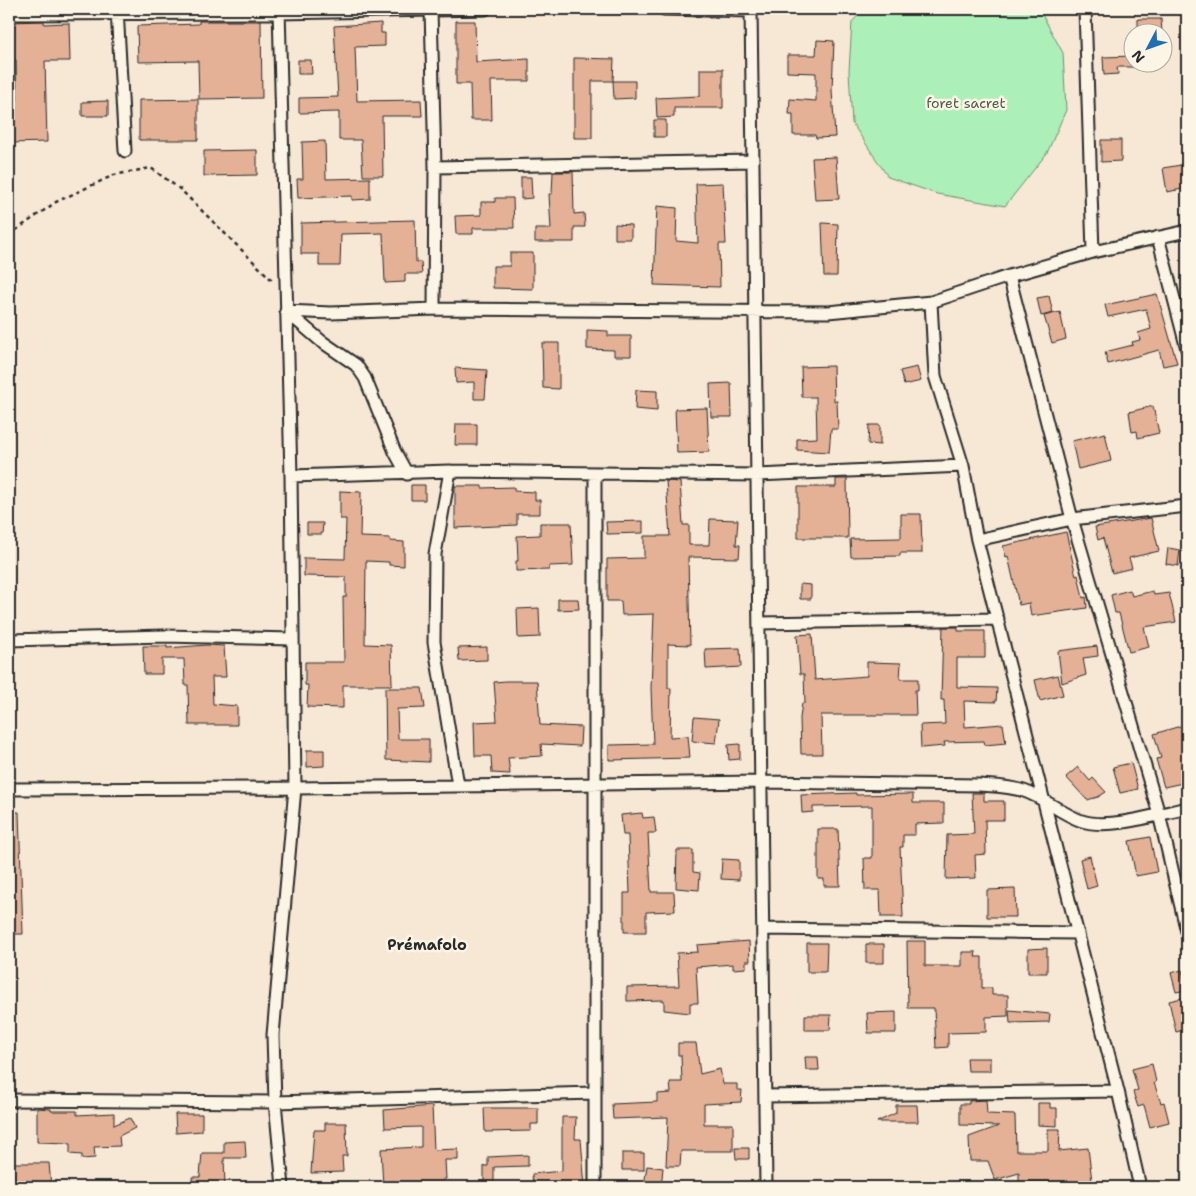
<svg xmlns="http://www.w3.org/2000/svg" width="1196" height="1196" font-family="'Shantell Sans',sans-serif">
  <rect width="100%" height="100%" fill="#f7e7d5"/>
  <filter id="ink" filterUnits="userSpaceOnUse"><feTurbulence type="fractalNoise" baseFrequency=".02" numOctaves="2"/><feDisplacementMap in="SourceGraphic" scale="10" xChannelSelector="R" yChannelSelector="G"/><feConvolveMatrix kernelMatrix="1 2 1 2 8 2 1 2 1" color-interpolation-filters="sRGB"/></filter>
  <g filter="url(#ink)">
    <path fill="#adefb8" stroke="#6c8d72" d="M864 9H1039L1063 53 1066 110 1047 153 1005 206 937 194 888 177 852 123 849 71 852 22Z"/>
    <path fill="#e4b196" stroke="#2b2b2b" d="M1138 19H1161L1162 32H1138Z
      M44 21V24L69 23 70 61H45L47 142 9 143V100H17L16 60H9V22Z
      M199 21H261L262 98 199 99 198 61 138 62 137 26 199 24Z
      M456 21H475L476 62 529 59V81H491L492 120H471L470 84H456Z
      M381 23V33H385V46L355 47 357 101 421 100 422 116H382L383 176H363L361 140H339V112L299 113V98L338 97 334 26Z
      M817 40 834 41 832 90 835 137 816 138 815 135H793V114H789L790 99 816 101V73L787 72V55H816Z
      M1134 56V67H1117L1118 74 1104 75 1103 57Z
      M574 58 614 59 613 81H592V138H574Z
      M298 60H311L312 74H298Z
      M700 69H723V108H674V117L657 118 656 98 700 96Z
      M613 81H635V98L614 99Z
      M198 99V140H139V100Z
      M108 101V116H82V102Z
      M654 120H666V137H654Z
      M1101 140H1121V161L1101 162Z
      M325 141 326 179 370 178V199L352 200V196L298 198 297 179H303L302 142Z
      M257 150V175L204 176V151Z
      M836 157 839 199 815 200 812 158Z
      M1187 164V188L1167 192 1163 168Z
      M553 172H573L574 214 584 213 585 227H574V242H535V229H551L549 194H552Z
      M521 177H531L532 198 521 199Z
      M723 183 726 244H719L720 287 654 285 657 206 677 208 676 241 698 243 696 184Z
      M495 198H513L514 228H473V234H456L455 216 481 215V202H495Z
      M415 220 416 262H421L422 274H405V282L385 283 383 233 341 234 340 266H319V254H301V223Z
      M822 223 838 224 837 276H824Z
      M615 224 631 225V239H615Z
      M510 253H533V289L493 288V266H510Z
      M1157 294 1177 363 1163 366 1159 350 1108 364 1105 352 1133 345 1132 342 1140 340 1138 333 1151 329 1146 309 1108 317 1105 305Z
      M1049 296 1053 313 1041 316 1037 298Z
      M1060 312 1066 339 1052 343 1044 316Z
      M587 330 608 331V336H631V356H614V350L587 349Z
      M542 343H559V389L543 388Z
      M833 366 834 401H837L838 429H831L829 452 797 450V439L817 438 816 397H802L801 367Z
      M917 367 921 381 904 385 900 371Z
      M455 368 487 370 485 399H474V382L456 383Z
      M731 383 732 417H711L710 384Z
      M636 390 657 391V411L635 409Z
      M1153 406 1159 433 1138 438 1137 431 1132 432 1129 412Z
      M707 408 709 452 677 453 675 409Z
      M456 424H477V445H455Z
      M869 425H880V445L868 444Z
      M1105 433 1111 461 1078 469 1072 441Z
      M836 479H847L848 538H798V487H836Z
      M666 481 680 482 683 525H689V545H709L710 519 738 520 736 545H740L739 558 688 557 690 645 668 644V688H671L670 737 688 736 690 758 609 760V745L653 744 651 688 654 614 622 615 621 601H607V559L644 558V536H670Z
      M411 485H425V500H411Z
      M455 486H482V488L514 487V491L535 492V500H540V514H517V525L455 528Z
      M340 491 361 492 360 537 390 538V541L404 542V566L389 565V562L366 561 365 644 391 645 392 685H343V708L307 707 308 685H305V662H344L343 597H346V577L304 576V558L345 559 346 519H340Z
      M901 514H921L922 553H900V556L851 557 850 539 901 538Z
      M1151 518 1159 551 1129 558 1132 568 1112 573 1103 538 1098 540 1095 527Z
      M643 521V533L607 534 606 522Z
      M307 523H323L322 534H307Z
      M540 523H571L573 565 549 566V570L516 571V561H518L517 536 540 535Z
      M1066 532 1076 576 1078 575 1083 598 1086 597 1087 608 1031 616 1029 603 1019 605 1008 556 1006 557 1003 546Z
      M1168 548 1180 550 1178 566 1166 564Z
      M800 584 811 585V599H800Z
      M1130 590 1132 596 1153 591 1154 595 1169 593 1176 622 1144 627 1149 647 1129 652 1119 613H1115L1111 595Z
      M558 599H578L579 609 558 610Z
      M539 608 540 637 518 638 517 609Z
      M943 627H958V631H985V658H957V687L997 688 996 702 964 701 965 727 1003 724 1006 743 985 745 984 741 944 742 945 746 921 748 920 725 945 724 944 700H941Z
      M812 634 815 680 867 676V662L901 663 900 679H918V690H915L916 715H821L822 754H801L800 718 802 703H805L804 674H800L797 635Z
      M207 645 224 646 226 677H212L213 704 237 706V725H189L188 685H185L184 659H162V674H144L143 646H167V648Z
      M1097 646 1098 656 1083 658 1086 675 1062 683 1058 651Z
      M487 647V660L459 661 458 648Z
      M740 648 741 667 706 669 705 649Z
      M1058 675 1063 695 1040 701 1035 680Z
      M506 681H537L540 725 581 727 580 746 541 744 542 756 508 758 510 774 492 773 491 756H475L474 722 497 721 494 682Z
      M385 688H422L425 708 397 709 398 739H429V762L386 760Z
      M694 717 719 719 716 743 692 741Z
      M1187 724V782L1164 787 1156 759 1161 758 1154 734Z
      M740 744V759L729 760 728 745Z
      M307 750H324V766L307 767Z
      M1131 763 1138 789 1120 793 1113 767Z
      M1078 767 1090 781 1093 778 1106 792 1098 797 1087 800 1066 777Z
      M856 793V795L913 794V803H944V823L915 824V835H903V847H900L903 917H881L880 890H865L864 858H872V806L813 807V812L802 813 801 795Z
      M972 793H984V801H1004V820H985L986 854 975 855 976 878 946 879 947 835 974 834Z
      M9 812H19L23 934H9Z
      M642 813 643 818 654 817 656 833H648L651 892H674L675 911 646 912V932H624V893H630L628 835H623L621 815Z
      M818 829H838L840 886H824V879H818Z
      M1150 837 1157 872 1136 876 1129 841Z
      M677 850H693V872L700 873 699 890 676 888Z
      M1090 856 1097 886 1087 889 1080 859Z
      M722 859 739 860V880L721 879Z
      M1015 889 1016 917H987V890Z
      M749 941 750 961H746V968L733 969V964L696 967 698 1003H690V1013L664 1010V1000L627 1001V987L679 986 677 953 698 952 697 945Z
      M907 941H925V966H962V952H976L975 957H982V988H992V995H1008V1016L986 1017V1032L948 1033V1047L936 1048 934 1008H908Z
      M807 943H827L826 972H807Z
      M866 944H884V963H866Z
      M1047 948V973H1028V949Z
      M1182 970 1187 990 1176 992 1171 973Z
      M1186 997 1187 1029 1176 1032 1169 1001Z
      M1009 1010 1050 1014 1049 1022 1010 1023Z
      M896 1012V1033H868L867 1013Z
      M805 1015H831L830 1030H805Z
      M678 1043H696L700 1074 720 1069 723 1084H737V1090H742L741 1102 704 1104V1124H733V1151H681L680 1166H666L668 1117 613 1119 612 1104 657 1102V1094L671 1093 670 1082H682L681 1055H678Z
      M805 1057H818L819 1070H806Z
      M967 1058H990V1071H968Z
      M1152 1064 1156 1082 1154 1083 1161 1103 1164 1102 1169 1122 1150 1127 1144 1105 1138 1107 1133 1092 1138 1090 1132 1069Z
      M986 1100 987 1114 1015 1115 1016 1151H1048V1129H1060L1059 1151 1088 1148 1092 1181 1071 1187H1057L1056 1182H1019V1173L995 1180 988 1161H970L969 1137 999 1126 960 1125V1104H969V1101Z
      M1038 1103H1050V1108H1057V1126L1038 1125Z
      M896 1105H917L918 1122H877L896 1113Z
      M432 1106 434 1150 458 1149V1160H445L446 1179H443V1186L383 1187 381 1149 421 1147V1127L385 1128 384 1110Z
      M37 1108 51 1109V1111H77V1115L114 1113V1125L130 1118 135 1128 119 1136 120 1146 94 1147 95 1158 82 1159V1155L70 1154V1143L37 1142Z
      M484 1108H538V1124H531V1131L485 1132Z
      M175 1114H202V1131L176 1133Z
      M562 1117H576L575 1139H581L585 1187H533L532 1174 562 1171Z
      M325 1123H346L347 1156H342L343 1172 311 1173 314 1130H325Z
      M245 1141 246 1158H224L225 1187H193L192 1177H200L202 1153H224V1142Z
      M735 1148H749V1159H736Z
      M622 1153H644V1170H622Z
      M528 1155V1166L494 1167V1186L484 1185V1166H488V1157Z
      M9 1163H49L51 1187H9Z
      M647 1166 663 1168 661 1187 644 1185Z"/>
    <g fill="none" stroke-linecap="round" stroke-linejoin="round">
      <g stroke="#2b2b2b" stroke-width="15">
        <path id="street" d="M117 9 125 151
          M279 9 291 476 295 788 273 1035 275 1102 283 1187
          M431 9 435 167 434 309
          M664 9 751 11
          M751 9 766 1187
          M1085 9 1093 252
          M9 14 279 13 485 9
          M435 167 753 161
          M1158 237 1187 349
          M1009 276 1072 519 1159 814 1187 932
          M931 302 935 376 963 466 977 540 1118 1091 1140 1187
          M286 311 331 313 434 309 828 312 931 302 1009 276 1093 252 1187 231
          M286 311 321 341 356 365 365 378 395 452 407 474
          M450 471 435 554 434 642 458 785
          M291 476 450 471 757 475 963 466
          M977 540 1072 519 1187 506
          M759 623 998 619
          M9 640 165 636 293 639
          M9 789 295 788 761 782 979 785C994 786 1009 786 1024 791 1045 798 1061 814 1082 821 1110 830 1159 814 1187 808
          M763 929 1078 933
          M765 1096 1118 1091
          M9 1100 275 1102 595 1093
          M595 1187V474"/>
      </g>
      <path stroke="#2b2b2b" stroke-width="2.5" stroke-dasharray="4 4" stroke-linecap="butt" d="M9 235 56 202 114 175 151 168 181 190 274 282"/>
      <use href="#street" stroke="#fcf5e5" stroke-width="11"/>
    </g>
  </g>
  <g text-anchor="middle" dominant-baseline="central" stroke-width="5" stroke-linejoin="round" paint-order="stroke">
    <g font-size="14" fill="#4c5c4e" stroke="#fcf5e5">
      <text x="966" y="103">foret sacret</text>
    </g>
    <g font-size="15" font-weight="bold" fill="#2b2b2b" stroke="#fcf5e5">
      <text x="427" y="945">Prémafolo</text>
    </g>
  </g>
  <rect width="1196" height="1196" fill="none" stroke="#fcf5e5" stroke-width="30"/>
  <rect x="15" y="15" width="1166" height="1166" fill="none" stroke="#2b2b2b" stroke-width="2" filter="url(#ink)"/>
  <g transform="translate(1148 48) rotate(229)"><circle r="24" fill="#fcf5e5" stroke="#a8a49b"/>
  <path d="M0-4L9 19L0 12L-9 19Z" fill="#1f6fb2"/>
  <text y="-8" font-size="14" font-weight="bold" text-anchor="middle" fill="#2b2b2b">N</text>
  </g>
</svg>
